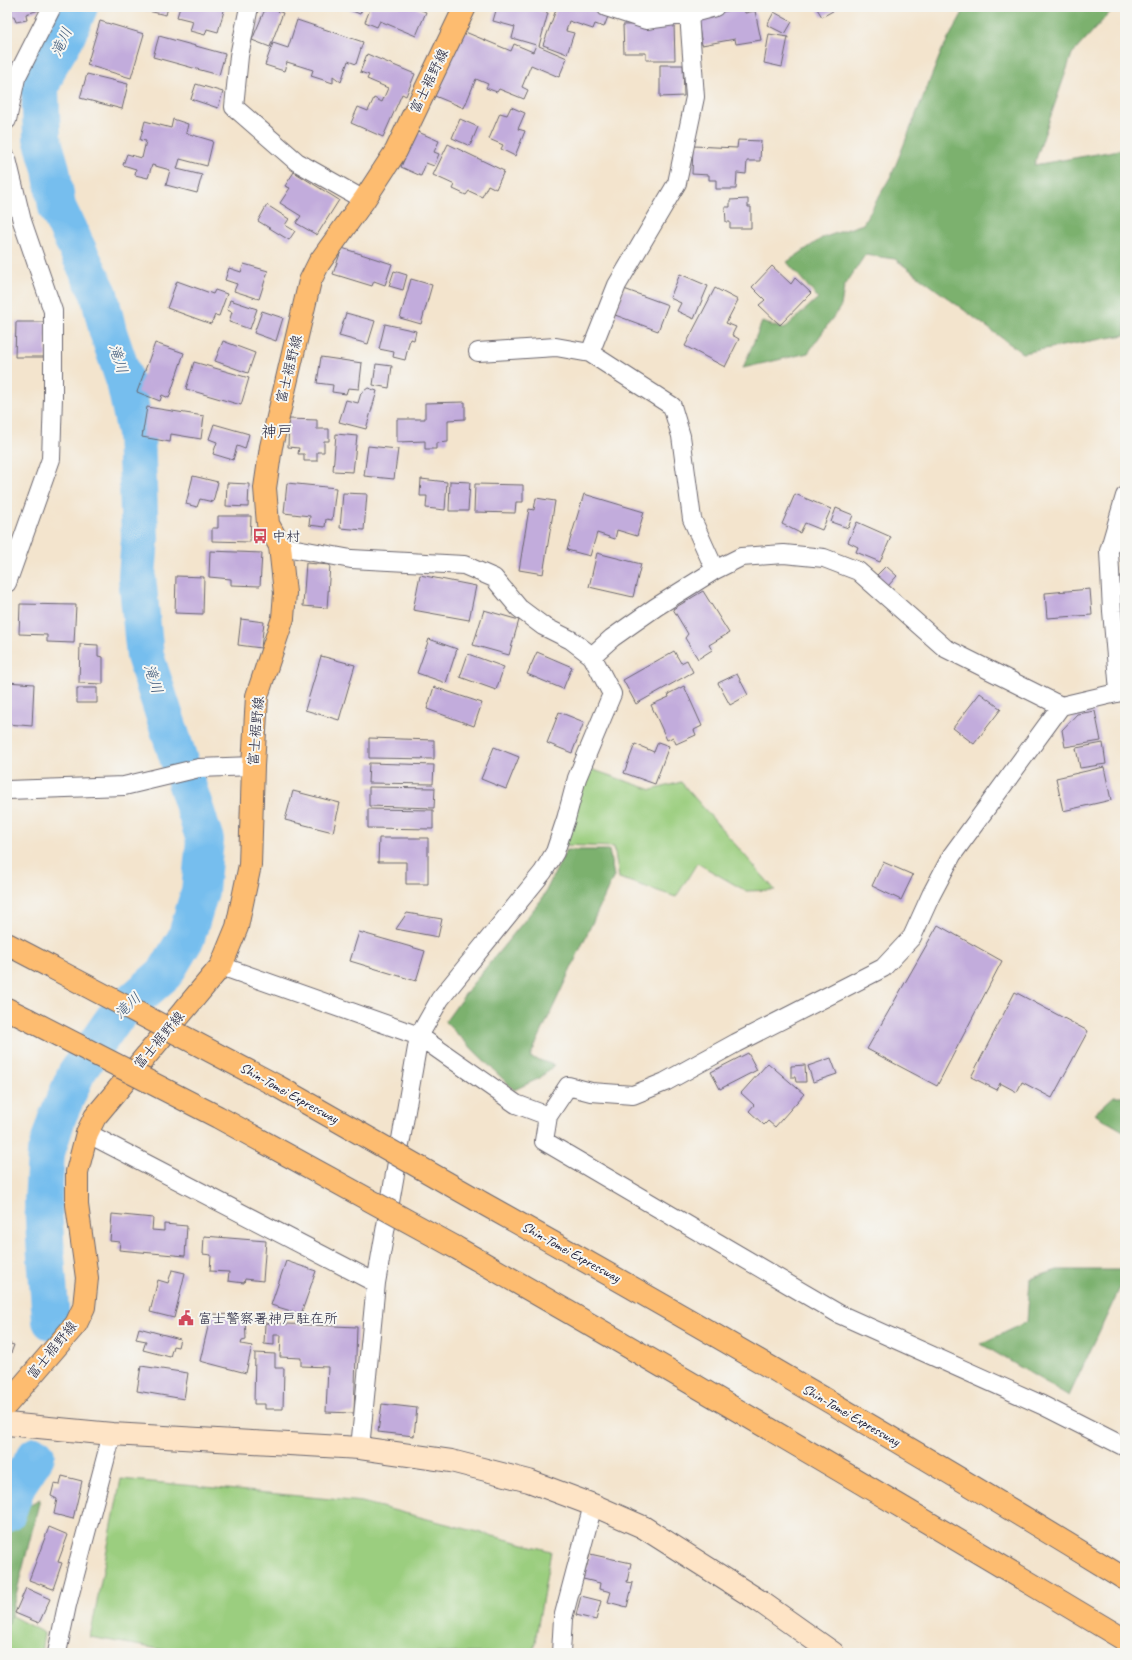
<svg xmlns="http://www.w3.org/2000/svg" width="1132" height="1660" font-family="Caveat,'Klee One',sans-serif">
  <rect width="100%" height="100%" fill="#f6f6f2"/>
  <filter id="ink" filterUnits="userSpaceOnUse"><feTurbulence type="fractalNoise" baseFrequency=".025" numOctaves="2"/><feDisplacementMap in="SourceGraphic" scale="8" xChannelSelector="R" yChannelSelector="G"/><feConvolveMatrix kernelMatrix="1 2 1 2 8 2 1 2 1" color-interpolation-filters="sRGB"/></filter>
  <filter id="wash" filterUnits="userSpaceOnUse"><feTurbulence type="fractalNoise" baseFrequency=".012" numOctaves="4" result="noise"/><feDisplacementMap in="SourceGraphic" scale="16" xChannelSelector="R" yChannelSelector="G"/><feGaussianBlur stdDeviation="0.9" result="paint"/><feColorMatrix in="noise" values="0 0 0 0 0 0 0 0 0 0 0 0 0 0 0 0 0 1.4 0 .05"/><feComposite in="paint" operator="in"/></filter>
  <g filter="url(#wash)">
    <rect width="100%" height="100%" fill="#f3e4cd"/>
    <path fill="#9bce7f" stroke="#5e785d" d="M582 766 652 790 681 782 775 890 746 891 697 863 676 897 619 878 614 847 562 845Z
      M121 1479 362 1502 551 1551 533 1653H181L90 1637Z
      M10 1615 44 1633 41 1653H7V1627Z"/>
    <path fill="#7cb16e" stroke="#4f6a54" d="M966 7H1115L1072 54 1034 165 1125 149V335L1022 353 895 259 865 255 844 287 841 306 808 353 743 368 762 322 784 329 818 298 787 262 822 238 863 224 892 174 942 50Z
      M566 850H609L614 876 530 1057 554 1065 540 1078 514 1090 445 1022 471 986 542 899Z
      M1114 1096H1125V1132L1094 1114Z
      M1057 1270H1125V1277L1069 1396 981 1344 1027 1322 1030 1279Z
      M40 1499 9 1623 7 1625V1531L25 1507Z"/>
    <g fill="none" stroke-linecap="round" stroke-linejoin="round">
      <path stroke="#76beee" stroke-width="38" d="M51 1321 46 1257 43 1202 46 1153 57 1118 77 1072 115 1017 165 973 186 938 200 891 205 840 145 656 137 577 140 538 136 433 125 382 108 332 99 294 57 207 51 169 42 138 40 88 49 65 66 37 79 7
        M7 1513 17 1485 36 1456"/>
    </g>
    <g id="blocks">
      <path fill="#c2acdc" d="M7 7H38L39 10 26 14 27 20 16 22 14 16 7 18Z
        M130 7H168L166 15Z
        M180 7H225L218 32 207 29 205 35 190 31 193 21 177 17Z
        M266 7 283 13 270 47 252 40Z
        M342 7H363L360 14Z
        M371 7H414L426 12 416 36 380 21 377 27 365 22Z
        M497 7H526L548 13 539 46 567 58 559 77 531 65 522 87 528 90 524 99 499 89 497 92 486 88 488 84 476 79 464 108 430 94 458 29 511 51 514 44 533 52 536 45 512 38 515 27 493 21Z
        M557 7H589L609 14 604 27 595 24 593 29 569 21 566 31 574 33 567 54 543 45Z
        M816 7H840L822 17Z
        M744 8 745 13 755 11 761 40 736 44 735 39 702 45 697 16Z
        M774 12 792 22 785 34 767 25Z
        M297 20 363 42 356 64 348 61 341 82 333 76V83L311 76 313 70 287 62 284 71 265 65 273 43 288 48Z
        M100 21 144 34 131 78 87 65Z
        M674 24 675 60H646V53H624L623 25Z
        M769 34 788 37 782 67 764 63Z
        M159 36 225 54 219 75 153 57Z
        M367 54 415 74 406 96 402 94 383 137 351 123 358 107 368 111 374 98 382 102 388 88 367 79 369 75 360 72Z
        M660 65H683L684 96 660 97Z
        M87 74 128 84 122 109 80 98Z
        M196 84 223 92 218 108 191 99Z
        M511 107 525 113 518 129 525 131 515 156 501 149 503 145 489 139 500 113 507 115Z
        M173 119 188 124 186 133 213 141 207 166 180 159 177 169 202 175 197 193 166 185 170 170 152 165 148 178 135 175 136 169 123 165 127 154 142 158 146 141 140 140 145 121 171 128Z
        M460 119 478 127 470 146 452 138Z
        M416 131 439 141 434 152 439 154 434 166 426 163 421 176 401 167Z
        M738 140 761 141 760 161H747L746 174 737 173 736 189H716V180H709V175L692 174 693 146 737 148Z
        M448 144 504 171 496 189 488 185 482 197 469 191 466 195 453 189 455 185 433 175Z
        M294 172 339 200 317 235 296 223 301 216 280 203 290 188 285 186Z
        M748 199V207H751V228H730V222H726L725 207H730V200Z
        M267 205 289 219 285 225 295 231 289 240 258 221Z
        M342 248 392 264 385 285 374 281 372 286 333 274Z
        M244 264 268 271 259 299 234 291 237 284 225 280 229 268 241 272Z
        M772 266 791 284 795 278 811 293 780 325 759 305 765 300 752 287Z
        M394 271 407 275 403 290 389 286Z
        M680 274 708 286 694 319 677 311 681 303 670 298Z
        M411 279 432 285 421 324 400 318Z
        M177 281 213 294 215 290 227 294 219 316 215 315 211 324 167 308Z
        M715 288 738 300 726 323 736 327 732 335 739 339 725 367 685 346Z
        M624 289 668 305 658 331 615 315Z
        M230 300 257 309 250 329 229 322 232 312 227 310Z
        M262 311 283 318 276 341 254 333Z
        M346 313 375 321 368 344 339 336Z
        M16 322H46V357H15Z
        M385 324 416 331 414 340 410 339 405 360 393 357 394 352 379 349Z
        M223 341 255 353 248 373 215 361Z
        M155 343 184 353 169 398 162 395 160 401 137 392Z
        M321 357 362 363 359 389 348 388 346 394 332 392 333 385 317 383Z
        M194 362 249 378 241 405 186 389Z
        M376 364 392 366 389 388 373 385Z
        M368 388 377 391 366 429 339 422 346 400 358 403 361 393Z
        M465 402V419L448 420V442L436 443V449H425V441L397 442V419H425V403Z
        M147 407 204 416 201 439 171 434 170 442 142 437Z
        M289 419 317 420V429H329V441H324V452H317V461H304V454H298L299 448 288 447Z
        M214 424 249 434 245 449 237 446 233 460 213 454 217 442 209 439Z
        M336 434 357 436 353 472 333 471Z
        M368 446 398 449 394 479 364 476Z
        M193 476 218 482 213 502 200 499 197 507 186 504Z
        M421 479 447 482 445 510 426 508 427 496H420Z
        M450 481 470 482 468 511H449Z
        M227 483 249 484 248 507 226 506Z
        M287 483 336 488 332 520 326 519 325 527 309 525 310 516 284 513Z
        M475 484 523 485V502H516L515 513 474 512Z
        M343 493 367 494 364 530 340 528Z
        M584 494 644 512 637 536 617 530 615 539 597 533 590 556 567 550Z
        M795 494 831 509 822 530 805 523 800 533 782 524Z
        M536 498 555 501 543 574 519 570 529 509 534 510Z
        M836 508 853 515 848 528 831 522Z
        M218 516H251L250 542 212 541V528H218Z
        M857 522 891 537 880 562 856 552 858 547 848 542Z
        M210 551 262 553 260 586 231 585V579L209 577Z
        M597 553 641 564 633 597 589 587Z
        M306 563 330 565 327 608 303 606Z
        M886 566 897 576 888 586 877 575Z
        M420 575 476 586 469 620 413 610Z
        M176 576 204 577 203 614 175 613Z
        M1120 576H1125V610H1121Z
        M1090 589 1092 615 1047 618 1045 593Z
        M703 591 729 633 709 645 712 650 698 659 685 638 688 634 673 609Z
        M20 604 76 605 74 643 47 642V635L19 634Z
        M484 610 519 620 509 655 473 645Z
        M241 619 264 622 261 648 238 645Z
        M429 639 457 649 446 683 417 673Z
        M80 644 98 645V656L103 657V684L79 683Z
        M674 651 681 663 687 660 693 672 636 704 623 680Z
        M537 652 572 667 563 689 527 674Z
        M468 654 504 667 496 690 460 677Z
        M321 656 355 665 339 720 305 710Z
        M737 674 748 695 730 705 718 683Z
        M7 682 34 684 32 726 7 724Z
        M684 686 702 726 694 730 696 735 676 744 673 737 667 740 651 705 669 697 668 694Z
        M434 687 482 703 474 726 427 709Z
        M77 688H97V703H77Z
        M980 693 1001 709 974 744 953 728Z
        M1095 711 1101 741 1065 747 1062 730 1077 714Z
        M559 712 584 722 572 753 547 743Z
        M369 738 434 740V759L369 758Z
        M658 742 669 746 655 784 624 773 635 744 654 752Z
        M1103 743 1106 764 1080 768 1076 748Z
        M494 747 519 757 506 789 481 779Z
        M369 763 434 765 433 784 368 783Z
        M1104 767 1111 800 1063 811 1056 778Z
        M369 787 435 788 434 808 369 806Z
        M293 791 340 803 333 832 285 820Z
        M368 809 433 810V829L368 828Z
        M379 838H428V884H406V862H378Z
        M883 862 913 875 901 900 872 886Z
        M407 913 442 919 438 937 396 929Z
        M938 925 1002 961 937 1086 867 1049Z
        M359 932 425 951 416 981 350 961Z
        M1015 992 1088 1031 1052 1098 1022 1082 1017 1092 1000 1083 997 1090 971 1077Z
        M748 1053 757 1070 720 1089 711 1072Z
        M831 1058 837 1074 813 1082 808 1066Z
        M768 1063 804 1094 775 1127 768 1121 764 1125 749 1111 754 1105 741 1093Z
        M805 1065 806 1082H796L795 1077H791V1066Z
        M112 1214 153 1218 152 1230 164 1231V1224L187 1226 185 1256 119 1250 120 1242 110 1241Z
        M204 1236 266 1241 263 1281 245 1279 244 1283 228 1281 229 1272 210 1271 211 1255 203 1254Z
        M286 1261 316 1271 301 1314 271 1305Z
        M172 1270 185 1273 174 1318 150 1312 158 1280 168 1283Z
        M211 1314 245 1315 246 1340 242 1341 241 1344 252 1346 246 1373 200 1361Z
        M265 1323 357 1327 354 1413 326 1412 328 1367 301 1366V1358L280 1357 281 1335H274V1345L264 1344Z
        M139 1328 180 1339 178 1347 173 1346 170 1357 143 1350 146 1341 136 1339Z
        M7 1343 14 1345 7 1364Z
        M255 1353 275 1354V1368H284L283 1409H265V1404H254Z
        M141 1366 188 1373 184 1399 137 1391Z
        M382 1404 417 1408 414 1436 378 1432Z
        M62 1476 82 1481 73 1519 54 1514 57 1499 51 1496 54 1484 60 1485Z
        M49 1527 68 1535 58 1562 62 1563 53 1589 29 1580Z
        M590 1554 631 1563 627 1582 633 1583 627 1607 608 1602 611 1592 599 1589 600 1583 583 1579Z
        M26 1588 50 1599 39 1623 15 1613Z
        M581 1596 601 1601 596 1620 576 1615Z"/>
    </g>
  </g>
  <g filter="url(#ink)">
    <use href="#blocks" fill-opacity="0" stroke="#6b666e" stroke-width="1"/>
    <g fill="none" stroke-linecap="round" stroke-linejoin="round">
      <g stroke="#6b666e" stroke-width="20">
        <path id="street" d="M249 7 239 56 234 107 297 162 364 200
          M606 7 646 20 689 14 715 7
          M7 120 16 78 52 7
          M7 159 22 221 53 311V397L51 459 7 583
          M478 352 556 347 590 353 672 406 681 436 692 519 715 570
          M590 353 617 285 677 183 695 97 689 14
          M280 546 351 559 464 565 494 578 519 608 543 626 571 640 592 656 612 638 656 607 715 570 741 557 784 554 824 558 858 571 945 648 1061 706
          M1119 691 1112 611 1109 551 1125 496
          M7 790 124 786 199 768 253 766
          M221 966 419 1036 516 1104 548 1116 568 1086 591 1092 633 1095 665 1082 736 1043 883 968 912 937 931 895 952 855 1061 706 1125 691
          M548 1116 544 1141 839 1314 1042 1405 1125 1447
          M87 1133 376 1283
          M360 1448 376 1283 419 1036 440 999 543 872 555 852 566 819 577 778 612 694 592 656
          M57 1653 67 1605 112 1434
          M561 1653 563 1618 593 1505"/>
      </g>
      <g stroke="#6b666e" stroke-width="24">
        <path id="secondary" d="M7 1424 112 1434 360 1448 451 1461 529 1481 593 1505 643 1527 761 1602 833 1653"/>
      </g>
      <g stroke="#6b666e" stroke-width="24">
        <path id="primary" d="M7 1404 76 1324 84 1307 87 1278 77 1205V1172L87 1133 95 1117 221 966 237 927 250 865 253 766 257 696 283 618 285 593 280 546 268 524 265 488 271 447 310 281 319 263 364 200 396 151 465 7"/>
      </g>
      <g stroke="#6b666e" stroke-width="24">
        <path id="highway" d="M7 944 51 967
          M7 1009 27 1019
          M477 1200C695 1322 912 1448 1125 1579
          M455 1247C680 1375 903 1507 1125 1640"/>
      </g>
      <use href="#street" stroke="#fff" stroke-width="18"/>
      <use href="#secondary" stroke="#fee4c6" stroke-width="22"/>
      <use href="#primary" stroke="#fdbc70" stroke-width="22"/>
      <use href="#highway" stroke="#fdbc70" stroke-width="22"/>
      <g stroke="#6b666e" stroke-width="24" stroke-linecap="butt">
        <path id="highway-bridge" d="M51 967 277 1086 477 1200
          M27 1019 218 1117 455 1247"/>
      </g>
      <use href="#highway-bridge" stroke="#fdbc70" stroke-width="22"/>
    </g>
  </g>
  <defs>
    <g id="bus-bare" transform="scale(1.2)"><path d="M-5-6H5V4H4V6H2V4H-2V6H-4V4H-5ZM-3.5-4V0h7V-4ZM-3.5 1.2v1.5H-2V1.2ZM2 1.2v1.5H3.5V1.2Z" fill="#d1495b" stroke="#f6f6f2" stroke-width="2.5" paint-order="stroke"/></g>
    <g id="civic-bare" transform="scale(1.2)"><path d="M-.6-6.5H3V-4.5H.6V-3L4-1V1h2V6H-6V1h2V-1L-.6-3ZM-1.2 2.5V6h2.4V2.5Z" fill="#d1495b" stroke="#f6f6f2" stroke-width="2.5" paint-order="stroke"/></g>
  </defs>
  <g fill-rule="evenodd">
    <use href="#bus-bare" x="260" y="536"/>
    <use href="#civic-bare" x="186" y="1318"/>
  </g>
  <g text-anchor="middle" dominant-baseline="central" stroke-width="4" stroke-linejoin="round" paint-order="stroke">
    <g font-size="14" fill="#22223b" stroke="#f6f6f2">
      <text transform="translate(429 81) rotate(-64)">富士裾野線</text>
      <text transform="translate(289 369) rotate(-76)">富士裾野線</text>
      <text transform="translate(256 731) rotate(-85)">富士裾野線</text>
      <text transform="translate(159 1040) rotate(-50)">富士裾野線</text>
      <text transform="translate(289 1093) rotate(29)">Shin-Tomei Expressway</text>
      <text transform="translate(571 1252) rotate(29)">Shin-Tomei Expressway</text>
      <text transform="translate(52 1350) rotate(-51)">富士裾野線</text>
      <text transform="translate(851 1415) rotate(30)">Shin-Tomei Expressway</text>
    </g>
    <g font-size="14" fill="#22223b" stroke="#f6f6f2" text-anchor="start">
      <text x="272" y="536">中村</text>
      <text x="198" y="1318">富士警察署神戸駐在所</text>
    </g>
    <g font-size="15" font-style="italic" fill="#3f597a" stroke="#f6f6f2">
      <text transform="translate(62 42) rotate(-65)">滝川</text>
      <text transform="translate(118 359) rotate(73)">滝川</text>
      <text transform="translate(153 679) rotate(72)">滝川</text>
      <text transform="translate(128 1006) rotate(-43)">滝川</text>
    </g>
    <g font-size="16" fill="#22223b" stroke="#f6f6f2">
      <text x="277" y="432">神戸</text>
    </g>
  </g>
  <rect width="1132" height="1660" fill="none" stroke="#f6f6f2" stroke-width="24"/>
</svg>
